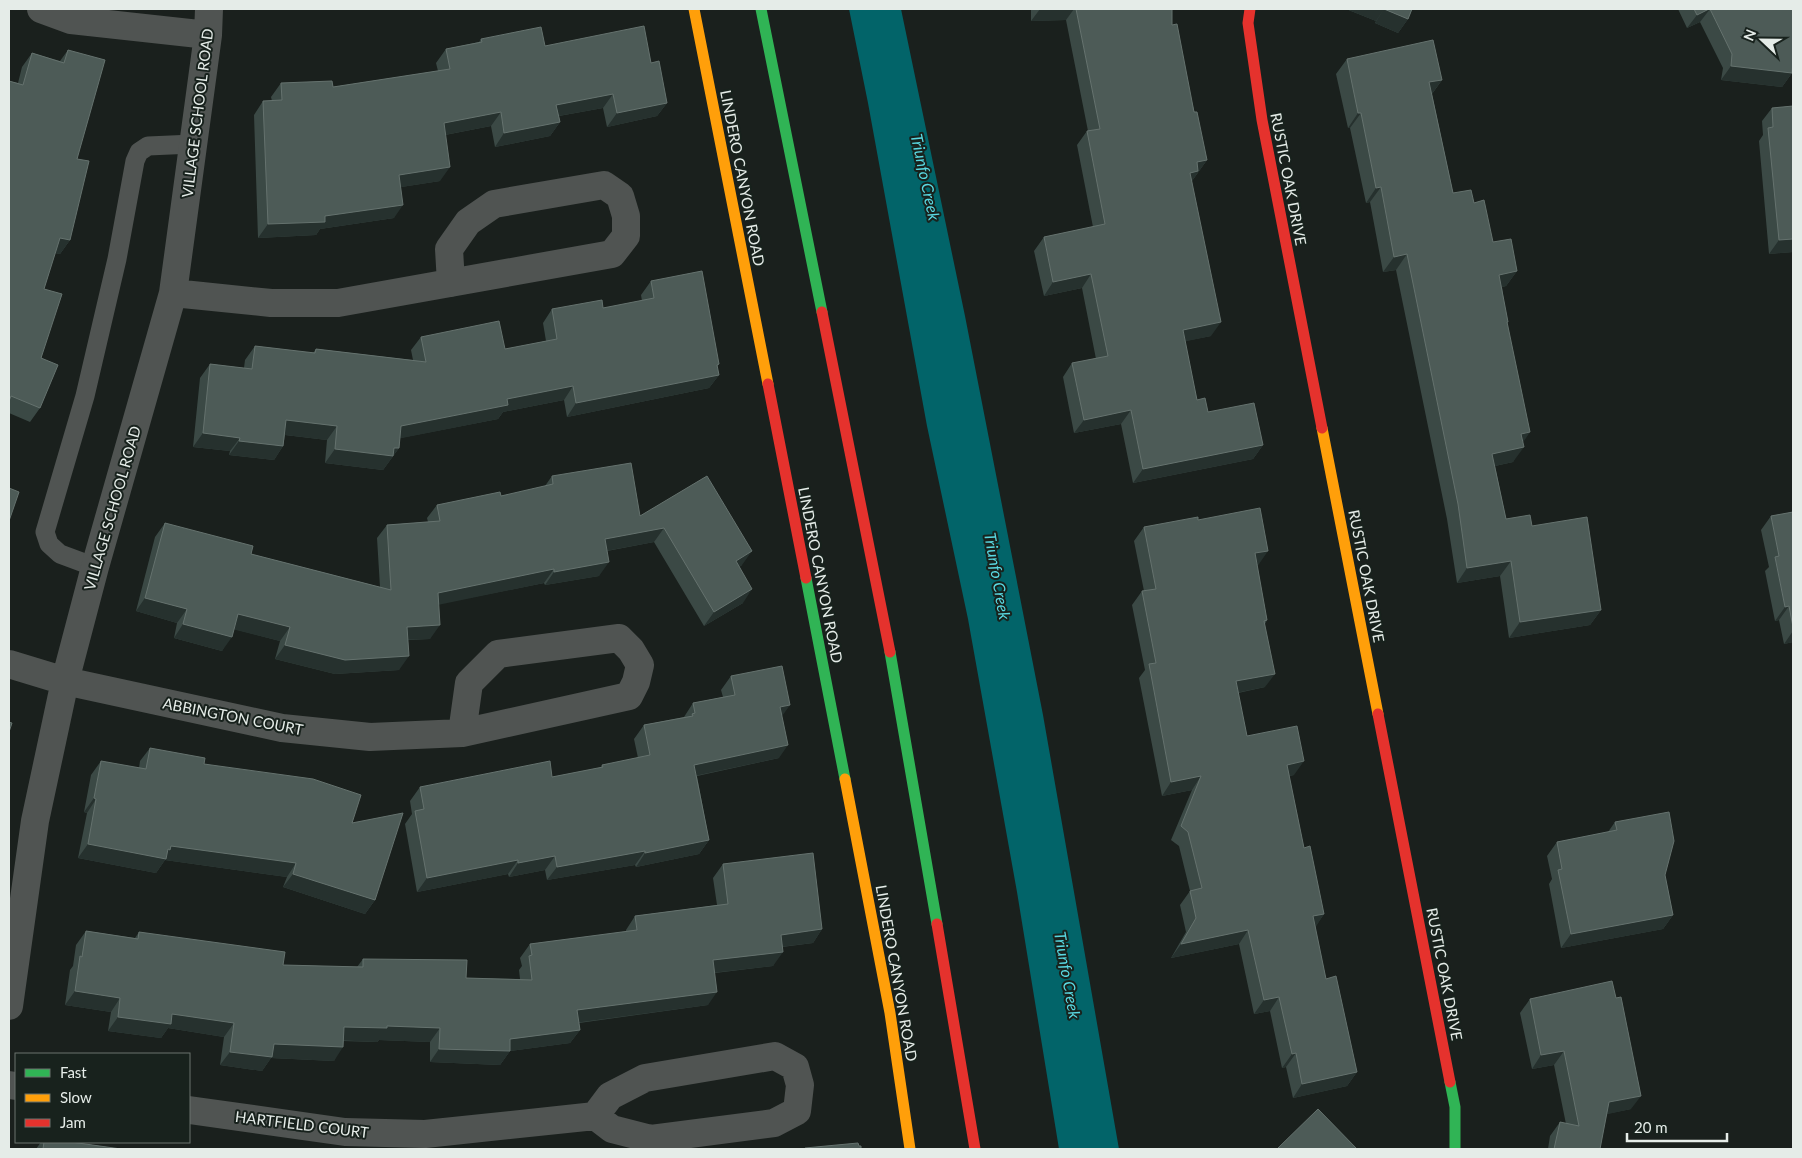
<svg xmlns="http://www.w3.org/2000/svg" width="1802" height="1158" font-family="Lato,sans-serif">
  <rect width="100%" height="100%" fill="#1a201d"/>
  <path fill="#026469" d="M849 9H901L965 316 1043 715 1119 1149H1059L1017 892 968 619 927 426 868 103Z"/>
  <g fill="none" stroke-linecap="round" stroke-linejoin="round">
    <path stroke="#505452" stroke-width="19" d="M95 567 60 554 49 544 45 532 85 396 117 259 135 161 139 152 148 146 193 144"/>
    <path stroke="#505452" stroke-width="28" d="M41 9 71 20 208 35
      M173 293 271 303H338L612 254 626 236V216L620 196 604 185 494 204 468 222 449 249 451 283
      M9 664 65 681 282 728 370 737 462 733 629 696 636 682 640 665 631 650 619 638 498 654 469 683 462 733
      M9 1006 35 821 65 681 95 567 173 293 208 35 209 9
      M9 1085 16 1086
      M189 1110 345 1132 425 1134 595 1116 612 1129 651 1139 774 1123 797 1111 800 1085 795 1067 775 1056 645 1078 610 1096 595 1116"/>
    <path stroke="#30b455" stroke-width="11" d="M761 9 822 312
      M806 578 845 779
      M890 652 937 924
      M1450 1082 1455 1107V1149"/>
    <path stroke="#ff9f0a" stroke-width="11" d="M694 9 768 384
      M1322 428 1378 714
      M845 779 890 1013 910 1149"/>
    <path stroke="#e5322d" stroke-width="11" d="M1250 9 1248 23 1262 120 1322 428
      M822 312 890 652
      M768 384 806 578
      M1378 714 1450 1082
      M937 924 975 1149"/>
  </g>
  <path fill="#3b4945" d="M1031 9H1172V25L1207 160 1192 181 1211 336 1185 341 1197 400 1208 412 1263 445 1253 459 1133 483 1121 424 1074 433 1063 377 1072 363 1096 359 1082 288 1044 296 1034 251 1044 237 1093 227 1077 145 1087 131H1088L1066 20 1031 21Z
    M1346 9H1412L1408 19 1398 33 1375 23 1376 21Z
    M1678 9H1793L1792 73 1782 87 1721 80 1723 68 1700 22 1687 28Z
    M481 39 545 46 651 63 667 103 657 116 607 127 603 108 559 116 560 122 550 136 495 147 491 126 445 135 440 181 401 187 394 218 320 229 316 235 258 238 254 115 263 101H272L271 97 281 83 333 87 438 71 436 63 446 49 479 42Z
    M68 50 77 159 70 240 60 254 55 253 44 289 40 408 30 422 9 413V81L18 83 22 67 32 53 60 61Z
    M1347 59 1442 80 1432 94 1453 193 1474 203 1493 242 1517 271 1506 286 1502 287 1523 443 1513 462 1495 466 1506 519 1532 526 1601 610 1590 625 1509 638 1500 576 1457 583 1447 519 1396 270 1383 272 1370 202 1366 203 1350 128H1348L1336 74Z
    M1793 106V254V252L1769 254 1759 141 1763 135 1762 121 1772 108Z
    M651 281 719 364 717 367 719 375 709 388 567 417 564 400 503 412 498 419 400 438 399 448 383 470 325 463 327 440 285 435 283 446 274 460 229 455 230 451 193 447 200 378 210 364 244 368 245 360 255 346 313 353 316 349 413 360 411 350 421 337 505 349 546 341 543 323 552 309 603 308 642 301 641 295Z
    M552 476 640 516 742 565 739 567 743 603 704 626 654 542 607 551 599 576 545 585 544 583 438 604 430 639 408 640 399 670 335 674 275 659 280 641 234 629 222 651 174 638 177 623 136 611 155 537 165 523 251 554 380 587 377 538 387 525 428 522 427 518 437 505 501 496 545 486Z
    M1793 512V642L1784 644 1779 620 1775 621 1765 571 1769 567 1761 530 1771 516Z
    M1198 520 1259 564 1257 565 1267 620 1265 624V687L1238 693 1247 736 1294 775 1289 776 1304 848 1324 914 1315 927 1326 979 1357 1072 1347 1086 1293 1098 1286 1067 1282 1068 1270 1011 1254 1014 1239 944 1171 958 1186 932 1180 905 1190 891 1179 846 1171 840 1192 790 1162 796 1139 678 1145 670 1132 605 1142 591H1144L1134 541 1144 527Z
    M731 676 782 716 779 758 697 776 709 840 699 854 636 867 635 865 547 880 545 870 509 877 508 874 417 892 405 824 412 814 410 801 420 787 552 777 600 768 602 765 638 758 634 739 644 725 684 717 693 703 723 697 721 690Z
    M150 748 204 764 352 823 375 900 365 914 283 887 287 877 165 860 156 873 78 858 87 813 84 812 91 775 101 761 139 768 140 761Z
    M1615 822 1665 875 1673 915 1663 929 1561 948 1549 884 1552 879 1547 856 1557 842 1608 832Z
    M723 864 822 929 813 943 782 947 773 966 715 973 708 1005 579 1023 580 1030 570 1043 510 1051 500 1065 430 1062V1042L379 1040 377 1042 343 1041 334 1061 271 1058 262 1071 220 1065 224 1037 168 1028 161 1038 108 1031 111 1012 65 1005 70 970 73 966 76 945 86 931 135 938 139 932 283 965 357 967 363 959 466 978 520 979 519 970 522 966 520 958 530 944 626 932V930L635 916 717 905 713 878Z
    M1530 999 1631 1109 1606 1114 1600 1149H1548L1550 1136 1560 1122 1566 1124 1554 1065 1532 1069 1520 1013Z
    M41 1142H71L121 1149H36Z"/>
  <path fill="#26312e" d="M1040 9H1074L1066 20 1031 21Z
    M1346 9H1384L1376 21Z
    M1384 9 1408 19 1398 33 1375 23Z
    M1709 9H1710L1700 22 1687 28 1697 15Z
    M1731 66 1792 73 1782 87 1721 80Z
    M1442 80 1431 95 1429 82Z
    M613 94 603 108 547 118 556 105Z
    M667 103 657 116 607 127 617 113Z
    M501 112 491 126 434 137 444 123Z
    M1358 113H1361L1350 128H1348Z
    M560 122 550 136 495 147 504 133Z
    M1207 160 1189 185 1180 187 1197 162Z
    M450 167 440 181 389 189 399 175Z
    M1381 187 1370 202 1366 203 1376 188Z
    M403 205 394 218 320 229 316 235 258 238 268 224Z
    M60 238 70 240 60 254 50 252Z
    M1793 239V252L1769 254 1779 240Z
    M1407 254 1396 270 1383 272 1394 257Z
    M1517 271 1506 286 1489 290 1499 275Z
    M1091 274 1082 288 1044 296 1053 282Z
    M1221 322 1211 336 1173 344 1183 330Z
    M719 364 711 376 719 375 709 388 567 417 576 403Z
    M573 386 564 400 503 412 498 419 392 440 401 426 507 399Z
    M1131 410 1121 424 1074 433 1084 420Z
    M286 420 337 426 327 440 277 434Z
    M1530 432 1520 447 1521 434Z
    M203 433 240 438 230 451 193 447Z
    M239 441 283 446 274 460 229 455Z
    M1263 445 1253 459 1133 483 1143 469Z
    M1524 447 1513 462 1481 469 1492 454Z
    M394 448H399L383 470 325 463 335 449Z
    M664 528 654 542 595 553 605 539Z
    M752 551 742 565 726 575 736 561Z
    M1268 551 1259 564 1245 567 1255 553Z
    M1511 561 1500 576 1457 583 1467 568Z
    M609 562 599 576 545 585 554 572Z
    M554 569 544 583 428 607 438 593Z
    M752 589 743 603 704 626 714 612Z
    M145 598 187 609 177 623 136 611Z
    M1789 606 1779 620 1775 621 1785 607Z
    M1601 610 1590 625 1509 638 1520 622Z
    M238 614 290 627 280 641 228 628Z
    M183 624 232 637 222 651 174 638Z
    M440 625 430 639 397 640 407 627Z
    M1793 631V642L1784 644Z
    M285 645 409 656 399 670 335 674 275 659Z
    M1275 674 1265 687 1226 695 1236 681Z
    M790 705 780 719V707Z
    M788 745 779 758 685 778 694 765Z
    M1304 761 1294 775 1277 778 1287 765Z
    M1201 776 1192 790 1162 796 1171 782Z
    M94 798 96 799 87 813 84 812Z
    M709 840 699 854 636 867 645 853Z
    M88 844 168 849 171 846 296 863 287 877 165 860 156 873 78 858Z
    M645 851 635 865 547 880 557 867Z
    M555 856 545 870 509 877 518 863Z
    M518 860 508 874 417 892 427 878Z
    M293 874 375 900 365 914 283 887Z
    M1324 914 1315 928 1313 916Z
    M1673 915 1663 929 1561 948 1571 934Z
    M822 929 813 943 771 948 781 935Z
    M1248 930 1239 944 1171 958 1181 944Z
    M783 952 773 966 703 974 713 960Z
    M75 991 120 998 111 1012 65 1005Z
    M717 992 708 1005 567 1024 577 1010Z
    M1279 997 1270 1011 1254 1014 1264 1000Z
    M172 1014 234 1023 224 1037 168 1028 161 1038 108 1031 118 1017Z
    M387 1026 440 1028 430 1042 379 1040 377 1042 334 1040 344 1027Z
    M580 1030 570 1043 510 1051 500 1065 430 1062 439 1049Z
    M274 1044 343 1047 334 1061 271 1058 262 1071 220 1065 230 1052Z
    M1564 1051 1554 1065 1532 1069 1541 1055Z
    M1296 1053 1286 1067 1282 1068 1292 1054Z
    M1357 1072 1347 1086 1293 1098 1302 1084Z
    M1641 1096 1631 1109 1599 1116 1609 1102Z"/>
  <path fill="#4d5b57" stroke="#65726e" d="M1076 9H1172V25L1177 24 1194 112H1197L1207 160 1197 162 1198 171 1190 173 1221 322 1183 330 1197 400 1205 398 1208 412 1254 403 1263 445 1143 469 1131 410 1084 420 1072 363 1108 356 1091 274 1053 282 1044 237 1105 224 1087 131 1100 129Z
    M1384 9H1412L1408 19Z
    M1694 9H1709L1697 15Z
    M1710 9H1793V62L1792 73 1731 66 1732 54Z
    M644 26 651 63 659 61 667 103 617 113 613 94 556 105 560 122 504 133 501 112 444 123 450 167 399 175 403 205 325 216V222L268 224 263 101 282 100 281 83 332 81 333 87 450 69 446 49 482 42 481 39 541 27 545 46Z
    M1433 40 1442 80 1429 82 1453 193 1471 190 1474 203 1484 200 1493 242 1511 239 1517 271 1499 275 1508 322H1507L1530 432 1521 434 1524 447 1492 454 1506 519 1530 515 1532 526 1587 517 1601 610 1520 622 1511 561 1467 568 1458 504 1407 254 1394 257 1381 187 1376 188 1361 113H1358L1347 59Z
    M68 50 105 60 77 159 89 161 70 240 60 238 44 289 62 294 41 358 58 365 40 408 11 396 9 401V81L23 85 32 53 64 63Z
    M1793 106V239L1779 240 1768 128 1773 127 1772 108Z
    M702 271 719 364 717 365 719 375 576 403 573 386 507 399 508 405 401 426 399 448H394L393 456 335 449 337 426 286 420 283 446 239 441 240 438 203 433 210 364 252 369 255 346 315 353 316 349 426 362 421 337 499 321 505 349 557 339 552 309 602 300 603 308 654 298 651 281Z
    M631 463 640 516 707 476 752 551 736 561 752 589 714 612 664 528 605 539 609 562 554 572V569L438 593 440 625 407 627 409 656 345 660 285 645 290 627 238 614 232 637 183 624 187 609 145 598 165 523 253 546 251 554 391 590 387 525 440 521 437 505 500 492 501 496 553 484 552 476Z
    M9 488 19 492 9 521Z
    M1260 508 1268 551 1255 553 1267 620 1264 621 1275 674 1236 681 1247 736 1297 726 1304 761 1287 765 1304 848 1310 846 1324 914 1313 916 1326 979 1336 976 1357 1072 1302 1084 1296 1053 1292 1054 1279 997 1264 1000 1248 930 1181 944 1196 918 1190 891 1202 888 1188 832 1181 826 1201 776 1171 782 1149 664 1156 663 1142 591 1156 589 1144 527 1198 517V520Z
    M1793 512V627L1789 606 1785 607 1775 557 1779 556 1771 516Z
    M782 666 790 705 780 707 788 745 694 765 709 840 645 853V851L557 867 555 856 518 863V860L427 878 415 811 424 809 420 787 550 761 552 777 603 767 602 765 650 755 644 725 693 716 692 714 695 713 693 703 735 695 731 676Z
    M9 722 12 723 9 732Z
    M150 748 205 758 204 764 313 779 361 795 352 823 403 813 375 900 293 874 296 863 171 846 170 850 168 849 166 859 88 844 96 799 94 798 101 761 146 769Z
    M1669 812 1674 841 1665 875 1673 915 1571 934 1558 870 1562 869 1557 842 1617 830 1615 822Z
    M813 853 822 929 781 935 783 952 713 960 717 992 577 1010 580 1030 510 1039V1051L439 1049 440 1028 387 1026V1028L344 1027 343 1047 274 1044 272 1057 230 1052 234 1023 172 1014 171 1024 118 1017 120 998 75 991 80 956 82 957 86 931 138 939 139 932 285 952 283 965 363 967V959L467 960 466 978 532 980 529 956 532 955 530 944 637 930 635 916 728 904 723 864Z
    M1612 981 1616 998 1621 997 1641 1096 1609 1102 1600 1149H1554L1560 1122 1579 1126 1564 1051 1541 1055 1530 999Z
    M1318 1109 1357 1149H1277Z
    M44 1142H71L121 1149H43Z
    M858 1143 859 1146H861V1149H805V1148Z"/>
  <g text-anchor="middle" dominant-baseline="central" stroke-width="4" stroke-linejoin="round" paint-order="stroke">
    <g font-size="15" fill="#e5ece8" stroke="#18221d">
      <text transform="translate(197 113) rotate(-83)">VILLAGE SCHOOL ROAD</text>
      <text transform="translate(743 178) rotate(79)">LINDERO CANYON ROAD</text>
      <text transform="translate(1289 179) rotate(79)">RUSTIC OAK DRIVE</text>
      <text transform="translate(112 508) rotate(-74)">VILLAGE SCHOOL ROAD</text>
      <text transform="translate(821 575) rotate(79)">LINDERO CANYON ROAD</text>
      <text transform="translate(1367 576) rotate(79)">RUSTIC OAK DRIVE</text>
      <text transform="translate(233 716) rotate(11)">ABBINGTON COURT</text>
      <text transform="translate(897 973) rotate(80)">LINDERO CANYON ROAD</text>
      <text transform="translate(1445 974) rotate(79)">RUSTIC OAK DRIVE</text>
      <text transform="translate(302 1124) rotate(7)">HARTFIELD COURT</text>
    </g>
    <g font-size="16" font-style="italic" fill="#59d9e2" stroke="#18221d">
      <text transform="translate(926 177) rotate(78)">Triunfo Creek</text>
      <text transform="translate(998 576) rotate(80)">Triunfo Creek</text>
      <text transform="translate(1068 975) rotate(80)">Triunfo Creek</text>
    </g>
  </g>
  <rect width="1802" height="1158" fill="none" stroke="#e5ece8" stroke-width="20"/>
  <rect x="15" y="1053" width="175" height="90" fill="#18221d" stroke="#6a736e"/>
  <rect x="25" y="1069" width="25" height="8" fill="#30b455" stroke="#6a736e"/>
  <text x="60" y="1078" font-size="15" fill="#e5ece8">Fast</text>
  <rect x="25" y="1094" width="25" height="8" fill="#ff9f0a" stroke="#6a736e"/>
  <text x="60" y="1103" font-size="15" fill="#e5ece8">Slow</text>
  <rect x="25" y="1119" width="25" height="8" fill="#e5322d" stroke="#6a736e"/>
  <text x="60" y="1128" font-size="15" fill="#e5ece8">Jam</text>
  <g transform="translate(1762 40) rotate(292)" stroke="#18221d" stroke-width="4" paint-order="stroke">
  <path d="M0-4L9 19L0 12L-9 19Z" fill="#e5ece8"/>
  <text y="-8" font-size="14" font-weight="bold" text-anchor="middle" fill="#e5ece8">N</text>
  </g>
  <path d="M1627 1133v8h100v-8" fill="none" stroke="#e5ece8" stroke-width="2.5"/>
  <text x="1634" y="1133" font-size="15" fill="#e5ece8" stroke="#18221d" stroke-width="4" paint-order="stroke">20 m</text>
</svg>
